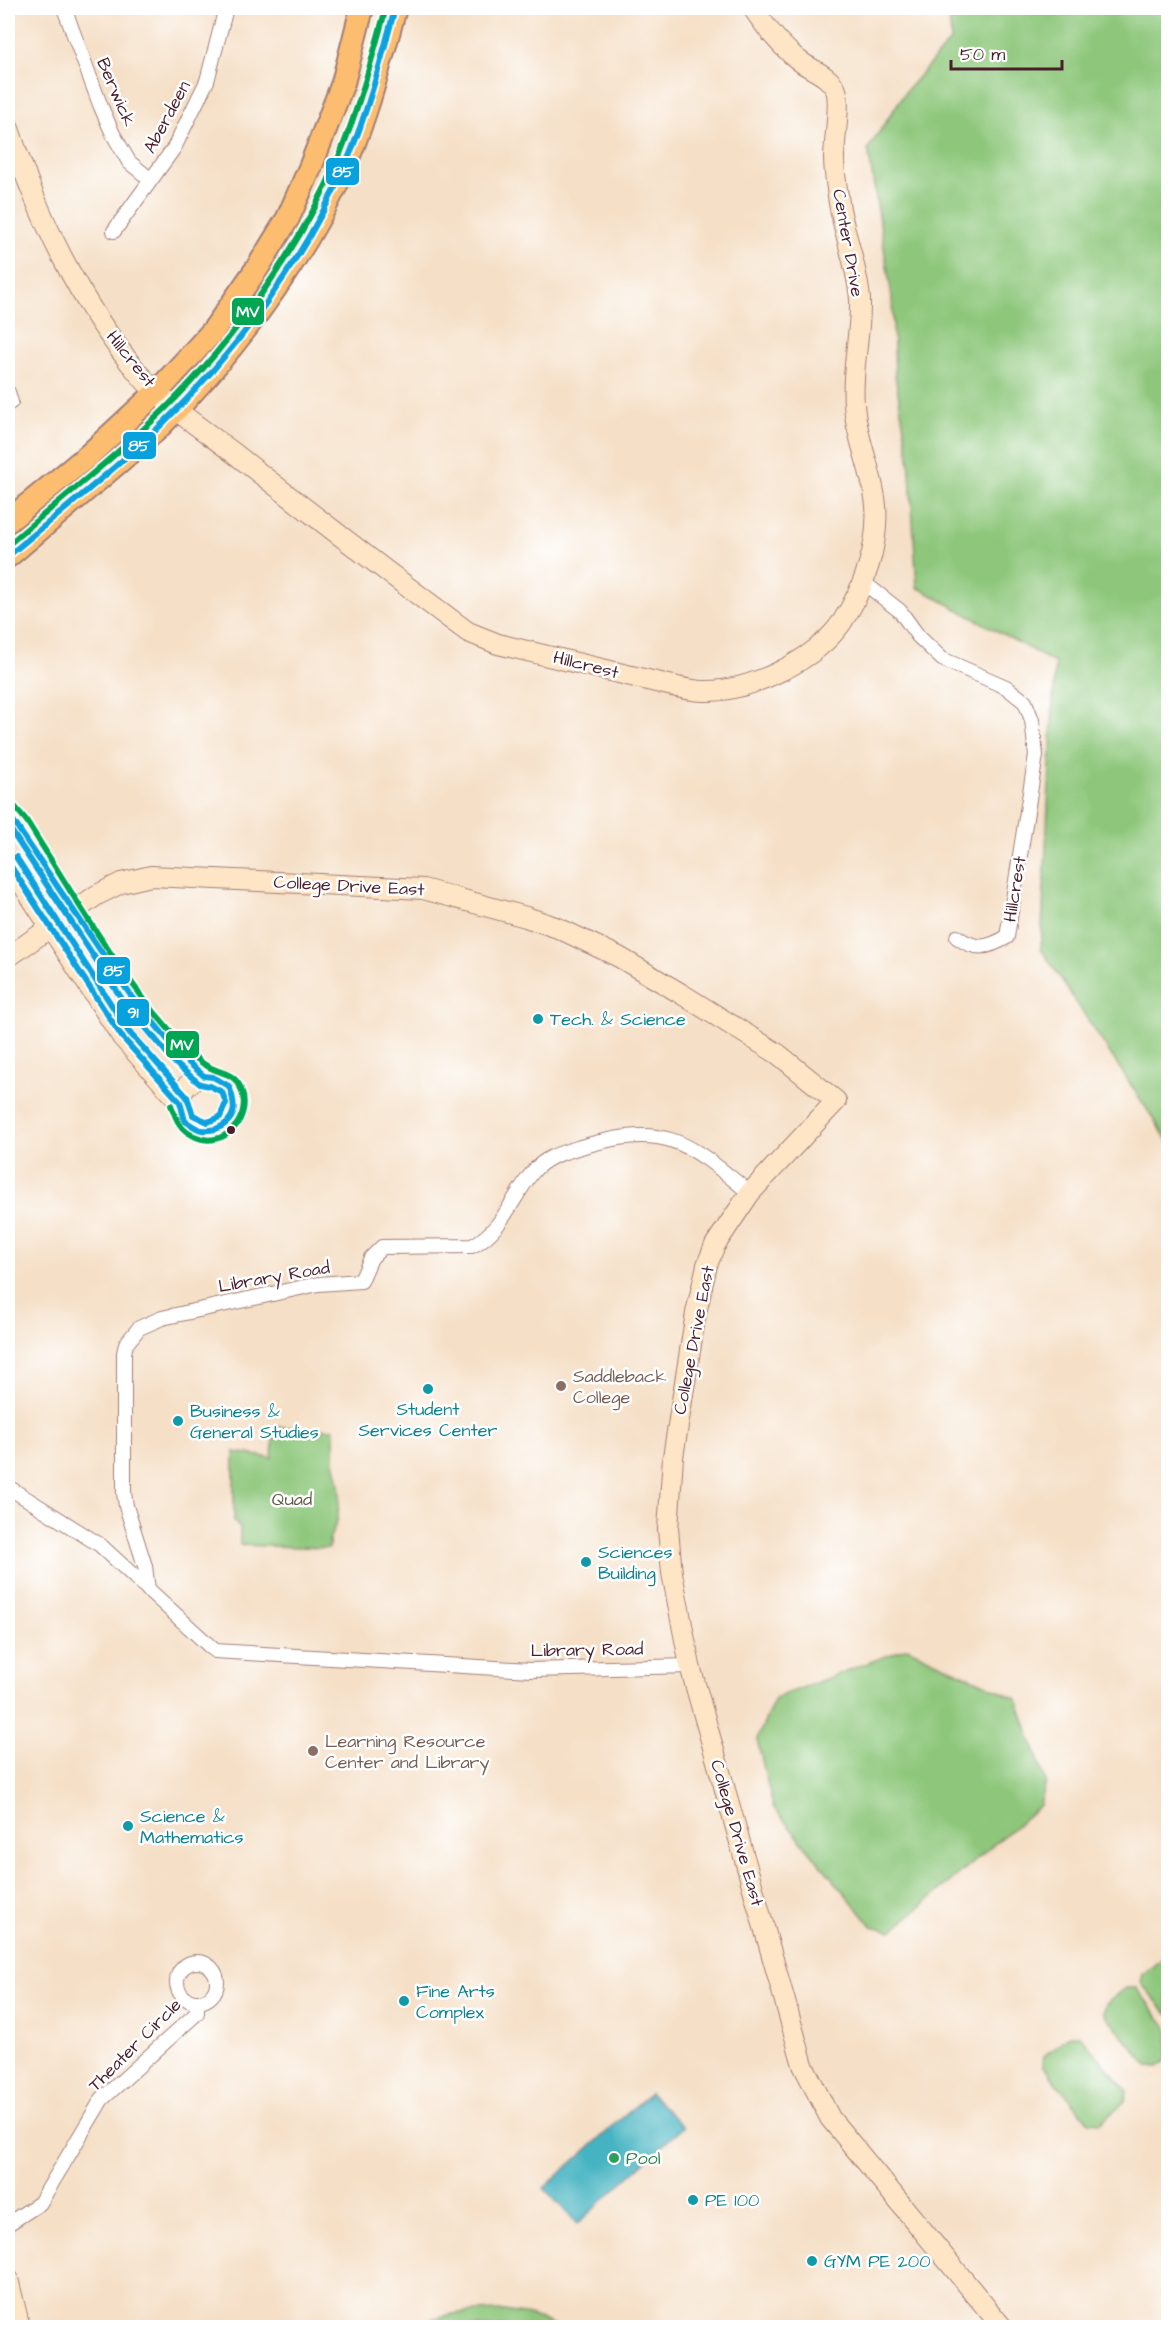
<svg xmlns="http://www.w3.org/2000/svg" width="1176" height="2335" font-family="'Architects Daughter',sans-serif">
  <rect width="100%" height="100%" fill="#fff"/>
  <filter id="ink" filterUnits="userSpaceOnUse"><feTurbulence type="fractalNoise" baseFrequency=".0167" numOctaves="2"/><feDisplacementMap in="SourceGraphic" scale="12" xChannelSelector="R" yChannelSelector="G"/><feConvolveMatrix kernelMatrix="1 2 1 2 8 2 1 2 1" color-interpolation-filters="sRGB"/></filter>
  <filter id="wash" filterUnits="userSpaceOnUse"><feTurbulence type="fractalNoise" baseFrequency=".008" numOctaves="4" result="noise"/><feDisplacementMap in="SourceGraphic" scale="24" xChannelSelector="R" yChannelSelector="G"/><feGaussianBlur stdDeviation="1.35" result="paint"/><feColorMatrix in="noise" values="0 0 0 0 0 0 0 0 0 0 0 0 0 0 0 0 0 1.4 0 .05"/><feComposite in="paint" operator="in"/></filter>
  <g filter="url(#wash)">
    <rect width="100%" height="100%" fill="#f5dfc6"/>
    <path fill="#8ec77b" stroke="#6c7353" stroke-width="1.5" d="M949 8H1168V1141L1041 949 1055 663 917 587 909 457 895 375 892 297 868 149 906 91 951 40Z
      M274 1427 334 1429V1461L339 1483 340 1496 337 1521 329 1540V1548L240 1545V1528L234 1522V1452L272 1458Z
      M907 1648 1017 1699 1046 1782 1040 1805 892 1931 872 1926 773 1807 757 1739 775 1698Z
      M1163 1958H1168V2015L1141 1983 1143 1974Z
      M1126 1988H1136L1168 2028V2059L1158 2067 1148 2066 1104 2013 1106 2004Z
      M1070 2035H1080L1127 2091 1125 2102 1100 2123 1089 2122 1042 2065 1043 2057Z
      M504 2311 530 2315 558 2327H416C442 2311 474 2312 504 2311Z"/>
    <path fill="#45b3c1" stroke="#486976" stroke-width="1.5" d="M650 2093 683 2127 577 2224 544 2188Z"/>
  </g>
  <g filter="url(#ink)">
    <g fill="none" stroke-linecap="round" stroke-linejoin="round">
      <g stroke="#a07f78" stroke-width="16">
        <path id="street" d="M64 8 101 107 113 134 129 162 151 180
          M114 231 174 148 207 81 226 8
          M8 392 11 402
          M863 582 900 611 918 636 942 659 1006 687 1025 702 1032 720 1036 755 1007 937C988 948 976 951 957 937
          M8 1487 100 1545 215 1651 531 1670 690 1666
          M148 1590 145 1566 126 1506 124 1493V1353L126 1344 139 1328 162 1318 318 1284 361 1281 371 1258 382 1247 472 1246C503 1230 511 1199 532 1173 545 1156 565 1152 584 1146 668 1122 687 1142 750 1193
          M177 1982a20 20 0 1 1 40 0a20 20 0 1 1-40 0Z
          M8 2224 40 2203 102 2099 197 2013V2002"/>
      </g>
      <g stroke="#a07f78" stroke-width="22">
        <path id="secondary" d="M8 126C38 216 77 300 139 374 167 408 209 433 244 461 318 519 392 576 468 632L498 644 677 687C686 689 695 691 704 691 750 692 816 660 842 622 864 589 879 545 876 506 873 471 856 439 854 404 851 369 861 335 860 300 858 269 844 234 839 203 837 188 834 172 834 158 834 142 841 103 836 90 830 76 812 70 801 62 781 47 766 28 753 8
          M8 813 18 825C75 911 126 1007 204 1076
          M8 862 122 1037 180 1102
          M8 957 97 895 121 883 151 876 423 889 526 917 558 928 619 957 680 993 778 1054 836 1101 750 1193 715 1245 707 1265 696 1313 673 1457 668 1529 672 1573 690 1666 803 2065 830 2118 1003 2328
          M180 1104a27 27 0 1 1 54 0a27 27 0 1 1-54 0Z
          M8 2279 20 2328"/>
      </g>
      <g stroke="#a07f78" stroke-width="26">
        <path id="primary" d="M8 521 90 454 157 392 213 331 258 267 288 218 310 168 343 83 362 8
          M8 556 156 430C228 358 291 276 336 185 363 129 379 67 395 8"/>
      </g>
      <use href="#street" stroke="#fff" stroke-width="14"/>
      <use href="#secondary" stroke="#fee5c5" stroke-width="20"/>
      <use href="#primary" stroke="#fcbd6f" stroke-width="22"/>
      <g stroke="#fff" stroke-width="10">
        <path id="bus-1" d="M8 556C57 515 111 473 157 429 234 355 303 262 346 164 367 114 381 61 395 8
          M8 813 129 993 182 1057 204 1076 213 1077 229 1086C236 1105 238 1120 216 1129 211 1130 207 1131 202 1130 196 1129 190 1124 185 1121L180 1102 122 1037 8 862"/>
      </g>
      <g stroke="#fff" stroke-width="10">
        <path id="bus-2" d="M8 826 122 999 176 1064 200 1084 210 1086 222 1092 226 1103 220 1117 208 1122 193 1115 187 1097 129 1032 16 857"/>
      </g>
      <g stroke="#fff" stroke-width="10">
        <path id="bus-3" d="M8 545C55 504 104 466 149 424 223 356 299 251 338 159 358 110 372 59 386 8
          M15 807 26 820C75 897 121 980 185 1047 192 1054 200 1063 209 1067 222 1074 235 1073 241 1089 253 1117 224 1151 194 1136 180 1130 176 1119 171 1105"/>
      </g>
      <use href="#bus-1" stroke="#07a1de" stroke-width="6"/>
      <use href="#bus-2" stroke="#07a1de" stroke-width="6"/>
      <use href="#bus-3" stroke="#00a651" stroke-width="6"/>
    </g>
  </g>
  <g fill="#0f9aa8" stroke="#fff" stroke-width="2">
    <circle cx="538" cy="1019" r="6"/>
    <circle cx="428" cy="1389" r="6"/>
    <circle cx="178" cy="1421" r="6"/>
    <circle cx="586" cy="1562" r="6"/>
    <circle cx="128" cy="1826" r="6"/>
    <circle cx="404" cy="2001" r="6"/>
    <circle cx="693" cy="2200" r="6"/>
    <circle cx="812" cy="2261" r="6"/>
  </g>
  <circle fill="#4a1f2b" stroke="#fff" stroke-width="2" cx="231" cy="1130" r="5"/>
  <g fill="#8d6e63" stroke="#fff" stroke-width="2">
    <circle cx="561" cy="1386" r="6"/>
    <circle cx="313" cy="1751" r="6"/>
  </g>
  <circle fill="#2e9e5b" stroke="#fff" stroke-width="2" cx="614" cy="2158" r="6"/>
  <g text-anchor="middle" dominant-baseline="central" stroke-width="5" stroke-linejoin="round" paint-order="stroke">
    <g font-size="18" fill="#4a1f2b" stroke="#fff">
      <text transform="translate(116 92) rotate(67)">Berwick</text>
      <text transform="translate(167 117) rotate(-62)">Aberdeen</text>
      <text transform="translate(848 243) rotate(80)">Center Drive</text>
      <text transform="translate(131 359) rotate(51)">Hillcrest</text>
      <text transform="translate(586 665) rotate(14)">Hillcrest</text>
      <text transform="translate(349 886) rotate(3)">College Drive East</text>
      <text transform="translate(1015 889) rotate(-81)">Hillcrest</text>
      <text transform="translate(274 1277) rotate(-10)">Library Road</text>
      <text transform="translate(694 1340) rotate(-79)">College Drive East</text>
      <text transform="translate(587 1650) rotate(-1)">Library Road</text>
      <text transform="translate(737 1833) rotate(74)">College Drive East</text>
      <text transform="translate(135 2045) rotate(-45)">Theater Circle</text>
    </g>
    <g font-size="18" fill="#0d838f" stroke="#fff" text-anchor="start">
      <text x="550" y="1019">Tech. &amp; Science</text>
      <text x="428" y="1409" text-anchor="middle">Student<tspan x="428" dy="21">Services Center</tspan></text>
      <text x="190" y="1411">Business &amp;<tspan x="190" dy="21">General Studies</tspan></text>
      <text x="598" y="1552">Sciences<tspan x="598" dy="21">Building</tspan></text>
      <text x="140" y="1816">Science &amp;<tspan x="140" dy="21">Mathematics</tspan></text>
      <text x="416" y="1991">Fine Arts<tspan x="416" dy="21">Complex</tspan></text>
      <text x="705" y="2200">PE 100</text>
      <text x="824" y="2261">GYM PE 200</text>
    </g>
    <g font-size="18" fill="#785e54" stroke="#fff" text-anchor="start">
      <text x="573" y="1376">Saddleback<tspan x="573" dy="21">College</tspan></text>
      <text x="325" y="1741">Learning Resource<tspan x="325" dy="21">Center and Library</tspan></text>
    </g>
    <g font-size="18" fill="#625a47" stroke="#fff">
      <text x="292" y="1499">Quad</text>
    </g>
    <g font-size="18" fill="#27864d" stroke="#fff" text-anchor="start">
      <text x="626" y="2158">Pool</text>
    </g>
  </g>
  <g stroke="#fff" stroke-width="2">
    <rect x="325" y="157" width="35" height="29" rx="6" fill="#07a1de"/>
    <rect x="231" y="297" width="34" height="29" rx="6" fill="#00a651"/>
    <rect x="122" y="431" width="35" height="29" rx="6" fill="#07a1de"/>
    <rect x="96" y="956" width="35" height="29" rx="6" fill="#07a1de"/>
    <rect x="116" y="998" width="34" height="29" rx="6" fill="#07a1de"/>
    <rect x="165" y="1030" width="35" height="29" rx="6" fill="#00a651"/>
  </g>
  <g font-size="16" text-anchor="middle" font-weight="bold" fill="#fff">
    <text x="343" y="177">85</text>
    <text x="248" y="317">MV</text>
    <text x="139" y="451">85</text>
    <text x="114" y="976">85</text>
    <text x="133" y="1018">91</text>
    <text x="182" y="1050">MV</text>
  </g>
  <rect width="1176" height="2335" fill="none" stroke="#fff" stroke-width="30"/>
  <path d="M951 60v9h111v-9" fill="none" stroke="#4a1f2b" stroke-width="3"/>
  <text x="960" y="60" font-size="18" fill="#4a1f2b" stroke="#ffffff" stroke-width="4.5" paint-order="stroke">50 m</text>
</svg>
